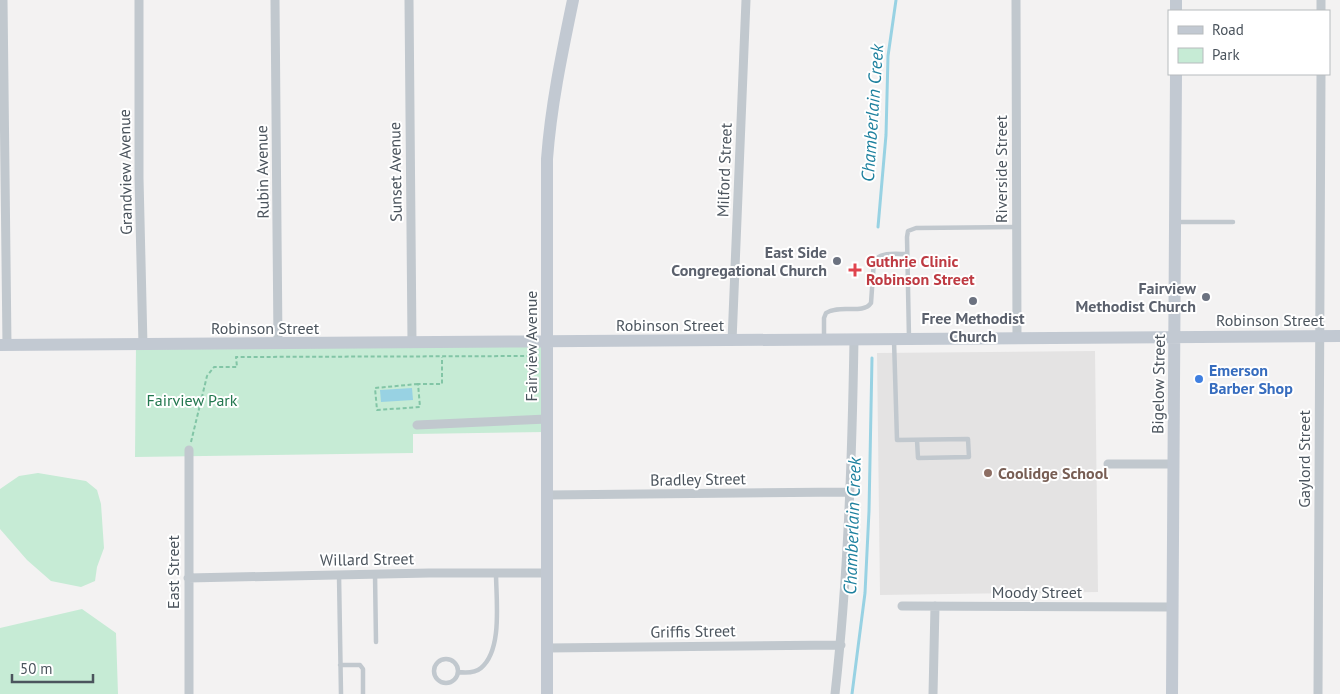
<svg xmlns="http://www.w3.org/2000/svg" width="1340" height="694" font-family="'PT Sans',sans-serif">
  <rect width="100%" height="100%" fill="#f3f2f2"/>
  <path fill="#e4e3e3" d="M1095 351 1098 592 880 595 877 353Z"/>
  <path fill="#c6ebd5" d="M547 342 546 432 413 434V453L135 457 136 345Z
    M38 473 86 481 97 490 101 504 104 548 97 567 95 581 81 587 51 581 27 560 0 529V489L19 476Z
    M82 609 116 633 118 694H0V628Z"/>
  <path fill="#98d2e3" d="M412 388 413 400 381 402 380 390Z"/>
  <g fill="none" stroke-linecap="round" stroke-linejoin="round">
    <path stroke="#98d2e3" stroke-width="3" d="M878 227 886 135 888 56 896 0
      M852 694 865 593 869 511 872 358"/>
    <path stroke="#82c5a6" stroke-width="2" stroke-dasharray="4 2.5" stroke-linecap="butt" d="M418 384 375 388 377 410 420 407 418 384H442V357
      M191 442 207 376 214 367H237L236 357 535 356"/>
    <path stroke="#c1c8ce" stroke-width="4.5" d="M1177 222H1233
      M909 338 907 237 908 231 916 228 1017 227
      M824 339V318L826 313C839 304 863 315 871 303L874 260C883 252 895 254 907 254
      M894 340 897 440 968 439 969 457 918 458 917 440
      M375 574 376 642
      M339 575 341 694
      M434 671a12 12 0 1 1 24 0a12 12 0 1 1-24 0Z
      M340 665H360L363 669V694
      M458 672C466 673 475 673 481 668 503 650 496 599 496 573"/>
    <path stroke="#c1c8ce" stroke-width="9" d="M3 0 7 345
      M139 0V178L143 345
      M275 0 278 344
      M409 0 412 343
      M1016 0 1017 339
      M1321 11V0
      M732 341 746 0
      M417 425 547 419
      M1108 464H1173
      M547 495 849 492
      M188 578 429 573H546
      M902 606 1172 607
      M547 648 841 645
      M189 694V450
      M835 694C848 577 852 458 854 340
      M933 694 935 606
      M1318 694 1321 74"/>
    <path stroke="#c2c9d2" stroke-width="12" d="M1176 11V0
      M0 345 1340 336
      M547 694V159C551 105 562 53 573 0
      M1172 694 1176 74"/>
  </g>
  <g fill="#6b7280" stroke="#fff" stroke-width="2">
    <circle cx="837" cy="261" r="5"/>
    <circle cx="1206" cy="297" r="5"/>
    <circle cx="973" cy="301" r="5"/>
  </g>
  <path fill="#e0444e" stroke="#fff" stroke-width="2" d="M852.5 262.5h5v5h5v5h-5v5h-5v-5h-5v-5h5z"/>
  <circle fill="#3f7fe0" stroke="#fff" stroke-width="2" cx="1199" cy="379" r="5"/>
  <circle fill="#8d6e63" stroke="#fff" stroke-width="2" cx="988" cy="473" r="5"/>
  <g text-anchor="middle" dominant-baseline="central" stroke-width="4" stroke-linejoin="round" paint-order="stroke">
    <g font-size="16" fill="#4b545d" stroke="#fff">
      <text transform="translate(1001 169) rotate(-90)">Riverside Street</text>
      <text transform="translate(724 170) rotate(-88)">Milford Street</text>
      <text transform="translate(125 172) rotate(-91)">Grandview Avenue</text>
      <text transform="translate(262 172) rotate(-91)">Rubin Avenue</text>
      <text transform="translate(395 172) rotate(-91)">Sunset Avenue</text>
      <text x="1270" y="320">Robinson Street</text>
      <text x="670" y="325">Robinson Street</text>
      <text x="265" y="328">Robinson Street</text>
      <text transform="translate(531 346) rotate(-90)">Fairview Avenue</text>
      <text transform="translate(1158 384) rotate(-89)">Bigelow Street</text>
      <text transform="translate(1304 459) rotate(-90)">Gaylord Street</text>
      <text transform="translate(698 479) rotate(-1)">Bradley Street</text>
      <text transform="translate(367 559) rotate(-1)">Willard Street</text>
      <text transform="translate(173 572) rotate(-90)">East Street</text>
      <text x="1037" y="592">Moody Street</text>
      <text transform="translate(693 631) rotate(-1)">Griffis Street</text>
    </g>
    <g font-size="16" font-weight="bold" fill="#5b616d" stroke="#fff" text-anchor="end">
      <text x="827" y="252">East Side<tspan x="827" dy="18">Congregational Church</tspan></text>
      <text x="1196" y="288">Fairview<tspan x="1196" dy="18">Methodist Church</tspan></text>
      <text x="973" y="318" text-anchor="middle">Free Methodist<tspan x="973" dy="18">Church</tspan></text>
    </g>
    <g font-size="16" font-weight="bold" fill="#be3a42" stroke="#fff" text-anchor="start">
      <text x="866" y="261">Guthrie Clinic<tspan x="866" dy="18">Robinson Street</tspan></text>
    </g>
    <g font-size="16" font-weight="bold" fill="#366cbe" stroke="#fff" text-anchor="start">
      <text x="1209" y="370">Emerson<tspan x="1209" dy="18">Barber Shop</tspan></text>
    </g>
    <g font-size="16" fill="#23774f" stroke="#fff">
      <text x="192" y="400">Fairview Park</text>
    </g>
    <g font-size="16" font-weight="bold" fill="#785e54" stroke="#fff" text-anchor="start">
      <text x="998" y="473">Coolidge School</text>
    </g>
    <g font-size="18" font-style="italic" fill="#1d809e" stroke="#fff">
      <text transform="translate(872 113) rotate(-86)">Chamberlain Creek</text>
      <text transform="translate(852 526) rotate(-88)">Chamberlain Creek</text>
    </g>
  </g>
  <rect x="1168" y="10" width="162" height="65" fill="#ffffff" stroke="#b7bbbe"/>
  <rect x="1178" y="26" width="25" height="8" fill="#c2c9d2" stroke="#b7bbbe"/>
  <text x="1212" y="35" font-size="15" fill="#4b545d">Road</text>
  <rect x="1178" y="48" width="25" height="15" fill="#c6ebd5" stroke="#b7bbbe"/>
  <text x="1212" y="60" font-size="15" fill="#4b545d">Park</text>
  <path d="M12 674v8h81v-8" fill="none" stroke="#4b545d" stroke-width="2.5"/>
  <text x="20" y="674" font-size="15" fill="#4b545d" stroke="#ffffff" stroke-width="4" paint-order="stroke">50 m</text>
</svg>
